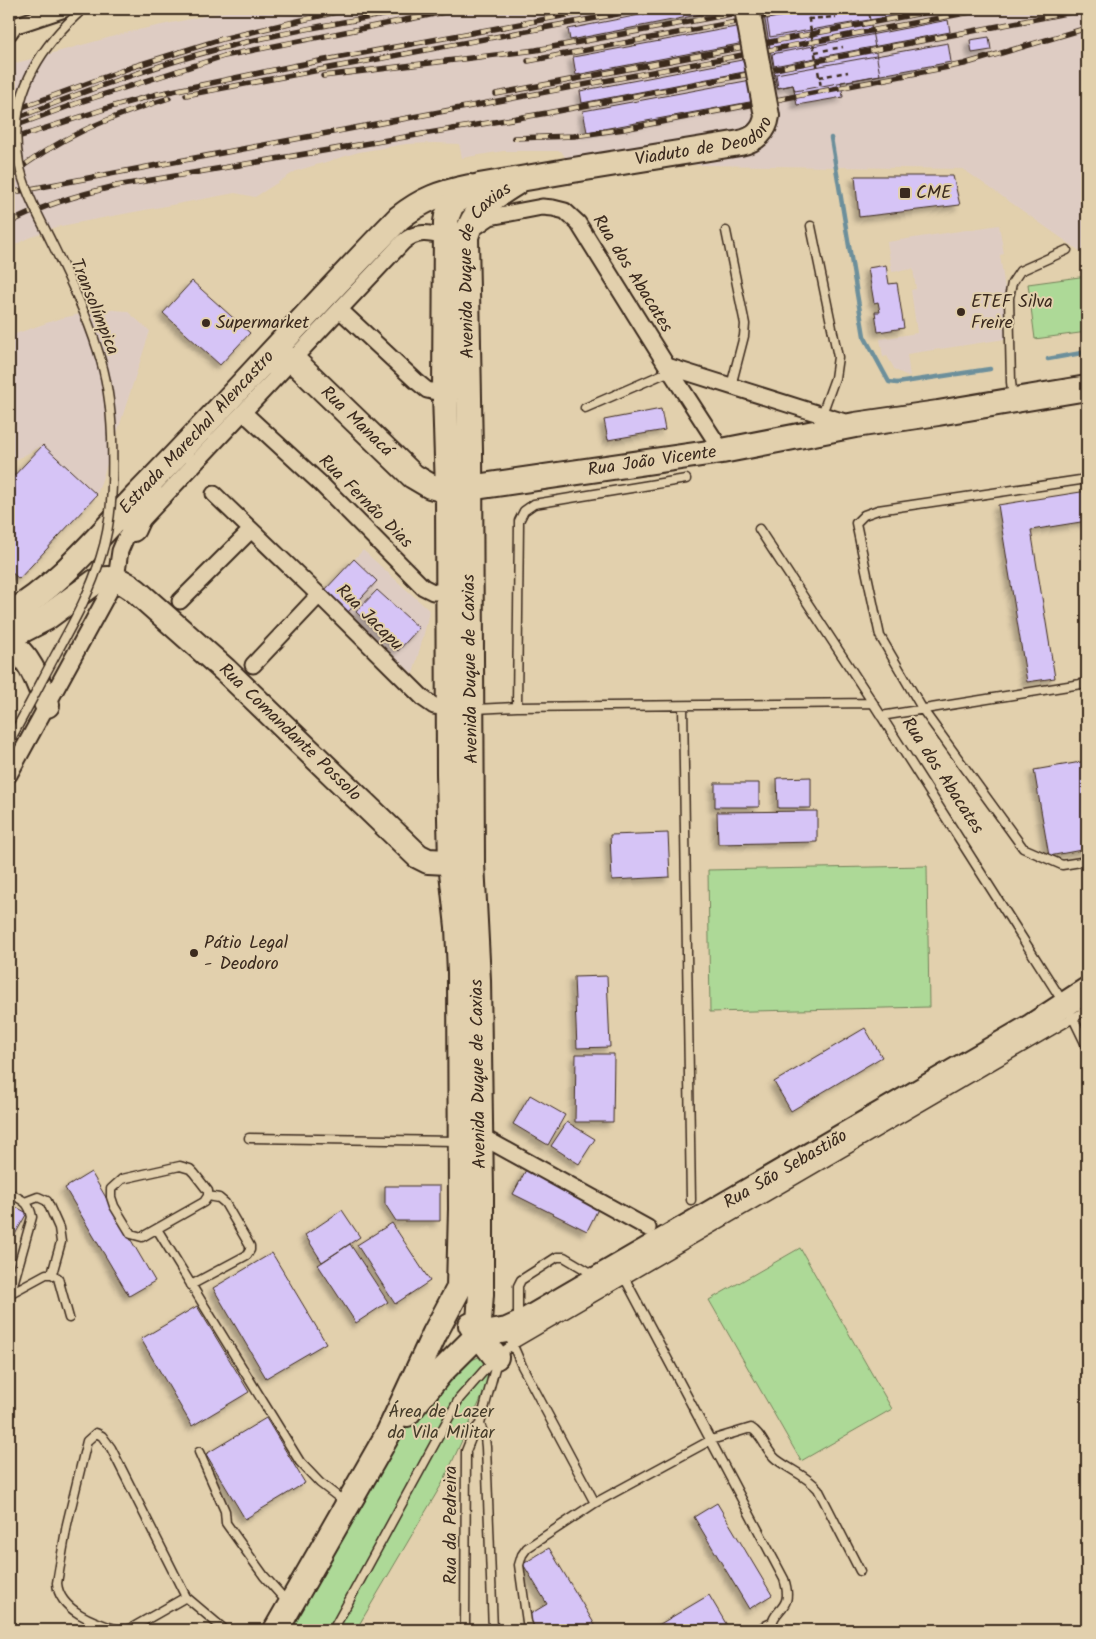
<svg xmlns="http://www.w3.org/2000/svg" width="1096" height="1639" font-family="Kalam,sans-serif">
  <defs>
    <filter id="shadow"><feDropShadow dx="-4.5" dy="4.5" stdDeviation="2.5" flood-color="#0004"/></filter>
  </defs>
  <rect width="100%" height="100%" fill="#e2d0ad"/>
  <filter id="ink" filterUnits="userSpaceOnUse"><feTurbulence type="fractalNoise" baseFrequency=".02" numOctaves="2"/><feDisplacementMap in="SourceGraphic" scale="10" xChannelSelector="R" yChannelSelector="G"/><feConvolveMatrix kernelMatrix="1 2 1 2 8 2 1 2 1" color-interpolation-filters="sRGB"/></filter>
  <g filter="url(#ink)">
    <path fill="#deccc3" d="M238 9H1087V256L963 169 569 163 561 151H503L462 158 459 144 435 143 406 144 359 152 296 171 255 197 235 193 97 219 56 227 26 239 9 248V65L133 31Z
      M999 225 1004 254 1000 255 1012 338 907 354 910 377 895 370 887 356 883 357 880 339 917 333 911 290 916 289 913 269 892 272 887 242Z
      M103 309 127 311 150 331 97 495 43 445 9 464V336L58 319Z
      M363 550 430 611 413 674 324 591Z"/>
    <path fill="#add997" stroke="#74825a" d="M1087 276V332L1035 339 1028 284Z
      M927 866 929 1007 710 1012 708 870Z
      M800 1248 892 1409 801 1461 709 1300Z
      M484 1355 495 1368 443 1482 356 1630H278L441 1372Z"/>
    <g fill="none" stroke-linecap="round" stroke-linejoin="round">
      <path stroke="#6c8f9b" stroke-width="4.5" d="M831 138 864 336 889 382 897 383 990 369
        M1048 359 1087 352"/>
    </g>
    <path fill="#d6c4f6" stroke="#3b2a1e" filter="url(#shadow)" d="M670 9H728L570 40 568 29Z
      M763 9H868L880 75 841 82 843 97 797 105 793 85 777 88Z
      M824 9H933L770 37 767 19Z
      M948 20 950 32 774 66 772 54Z
      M741 26 744 43 576 75 573 57Z
      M989 37 991 50 972 53 970 40Z
      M948 43 951 62 795 91 793 85 778 88 776 74Z
      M747 59 749 71 582 103 580 91Z
      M751 80 755 101 587 132 583 111Z
      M855 176H953L960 205 859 217Z
      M886 265 889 284 897 283 904 328 878 332 875 312H880L878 302 874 303 868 268Z
      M192 281 250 333 220 365 163 313Z
      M661 409 665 430 608 440 604 420Z
      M43 445 97 495 19 579 9 570V481Z
      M1087 491V521L1031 530 1055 678 1027 682 998 505Z
      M354 559 377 581 347 613 324 591Z
      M377 590 419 628 398 651 356 612Z
      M1087 761V849L1049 856 1034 770Z
      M811 777V808H778L777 778Z
      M715 783H759V807H715Z
      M817 811V842L718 844 717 812Z
      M668 833 670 877 612 880 610 835Z
      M607 976 610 1047 577 1048 574 977Z
      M865 1028 882 1057 791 1111 774 1082Z
      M576 1054H614L613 1122H575Z
      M530 1095 565 1115 548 1145 513 1124Z
      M567 1122 595 1139 579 1164 551 1146Z
      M527 1168 600 1205 587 1231 513 1194Z
      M91 1172 155 1281 129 1296 65 1188Z
      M385 1186H440V1221H396L385 1204Z
      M9 1203 27 1213 9 1245Z
      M342 1210 360 1237 322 1262 305 1235Z
      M392 1223 430 1281 395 1304 357 1245Z
      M350 1244 388 1302 356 1323 318 1265Z
      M272 1253 326 1343 266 1378 213 1288Z
      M197 1306 249 1392 192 1426 141 1339Z
      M266 1418 305 1483 245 1519 206 1454Z
      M717 1503 772 1595 749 1609 694 1517Z
      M549 1548 598 1630H535L527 1616 547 1604 523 1564Z
      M709 1595 728 1627 723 1630H650Z"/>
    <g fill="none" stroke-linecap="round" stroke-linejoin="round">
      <g stroke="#3b2a1e" stroke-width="11">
        <path id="service" d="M811 226 838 357 835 378 822 414
          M726 231 745 324 744 336 731 386
          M1013 398 1011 382 1009 298 1012 283 1020 271 1067 250
          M585 408 670 371
          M1087 479 878 510 864 515 856 523 880 636 923 710 1023 848 1062 865 1087 861
          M759 529 873 703 1063 1002
          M683 706 691 1200
          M517 707 519 521 524 511 534 504 686 479
          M475 709 517 707 873 703
          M881 716 1087 683
          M1071 1014 1087 1047
          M249 1138 457 1141
          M180 1166 190 1169 194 1173 208 1191V1196L204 1202 142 1237 131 1234 114 1206 111 1197V1189L122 1179Z
          M9 1193C22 1200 29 1201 32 1217L9 1299
          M25 1202 38 1197 47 1201 59 1228 61 1242 52 1274
          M157 1229 300 1462 320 1483 346 1503
          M623 1275 784 1579C795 1612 772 1606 771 1630
          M191 1285 247 1255 250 1250V1246L225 1203 219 1198 208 1196
          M11 1293 46 1274H52L58 1278 69 1318
          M518 1320V1286L521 1280 557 1257H564L596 1276
          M511 1341 522 1366 595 1503 711 1440 751 1428C763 1435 765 1450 776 1459 790 1470 806 1475 818 1489L860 1571
          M480 1424 485 1438 486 1447 493 1630
          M199 1452 225 1511 226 1523 264 1576 288 1603
          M118 1630C96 1623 59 1611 57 1583L67 1524 87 1441 96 1433 102 1436 111 1448 186 1597 225 1630
          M122 1630 130 1629 186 1597
          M333 1630 459 1399 496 1357 512 1345 1087 1010
          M465 1630 466 1451 474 1431 480 1424 495 1368 496 1358
          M530 1630 527 1622 519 1565 522 1555 527 1548 595 1503
          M757 1630 771 1623"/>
      </g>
      <g stroke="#3b2a1e" stroke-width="19">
        <path id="minor" d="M9 33 14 26 65 9
          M474 228 490 217 542 207 553 208 565 211 578 223 667 366 722 451
          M340 310 416 381 427 390 445 394
          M667 366 851 424
          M243 412 320 483 423 587 433 592H457
          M214 494 319 595 424 699 434 706 457 709
          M180 601 251 530
          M253 665 319 595
          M9 775 116 579 120 551 126 537 403 242C417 230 429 233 445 237
          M479 1135 648 1228"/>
      </g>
      <g stroke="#3b2a1e" stroke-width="28">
        <g id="primary">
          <path id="s1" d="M263 363 281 359 293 360 413 476 430 486 448 491 722 451 855 425 938 413 1087 388"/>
          <path d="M133 529 150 492"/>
          <path id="s2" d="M9 614C57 587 97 538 134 499 224 407 309 310 399 218 423 199 441 193 470 187"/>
          <path id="s3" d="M9 637 46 618 95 582C111 575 124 581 136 591L225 670 418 856 428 861 467 863"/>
          <path d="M9 644C30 655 39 684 47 705"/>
          <path d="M471 1325 496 1357"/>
          <path id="s4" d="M478 1335 507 1330 518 1325 1032 1026 1087 990"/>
          <path id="s5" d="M407 1414 441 1372 478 1335 481 1294V1191L478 980 472 863 470 451 466 237C473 210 493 197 516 183"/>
          <path d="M276 1630 388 1434 435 1333 459 1288 461 1209 460 973 458 927 451 863 449 773 448 491 445 394 446 222 447 216 452 204 479 186 567 171"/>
        </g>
      </g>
      <path stroke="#3b2a1e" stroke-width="2.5" stroke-dasharray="5 4" stroke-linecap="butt" d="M808 19 836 17
        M815 52 843 47
        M819 77 848 72"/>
      <use href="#service" stroke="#e2d0ad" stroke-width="8"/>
      <use href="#minor" stroke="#e2d0ad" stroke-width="15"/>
      <use href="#primary" stroke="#e2d0ad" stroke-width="24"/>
      <g stroke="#3b2a1e" stroke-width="5.5">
        <path id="rail" d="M528 61 805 9
          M323 76 536 50 758 9
          M496 94 943 9
          M186 95 644 9
          M9 112 132 67 222 39 349 9
          M9 121C77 94 146 68 218 49 283 32 349 21 415 9
          M9 128 80 102 224 56 460 9
          M514 138 574 136 624 129 964 64 1087 28
          M9 140 114 106 158 94 293 66 600 9
          M9 177C58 137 110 117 169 98
          M9 193 987 9
          M9 223C43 205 78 195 116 186L547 113 1087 9"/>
      </g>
      <use href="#rail" stroke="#e2d0ad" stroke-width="4" stroke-dasharray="11" stroke-linecap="butt"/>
      <g stroke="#3b2a1e" stroke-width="11" stroke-linecap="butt">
        <path id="service-bridge" d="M9 742C25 713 40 684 56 654 73 623 91 591 101 556 113 519 113 476 112 437 111 409 107 378 98 351 86 312 67 274 49 237 37 213 24 189 19 163 7 100 37 49 83 9"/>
      </g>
      <g stroke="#3b2a1e" stroke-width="28" stroke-linecap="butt">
        <g id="primary-bridge">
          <path id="s6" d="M567 171 740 143C755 140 765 131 767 116L747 9"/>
        </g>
      </g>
      <path stroke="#3b2a1e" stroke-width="2.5" stroke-dasharray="5 4" stroke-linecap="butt" d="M807 9 821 87"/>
      <use href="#service-bridge" stroke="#e2d0ad" stroke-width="8"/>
      <use href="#primary-bridge" stroke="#e2d0ad" stroke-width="24"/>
    </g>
  </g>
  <g fill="#3b2a1e" stroke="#e2d0ad" stroke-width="2">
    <rect x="899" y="187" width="12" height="12" rx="2.5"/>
    <circle cx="961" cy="312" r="5"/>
    <circle cx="206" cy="323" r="5"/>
    <circle cx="194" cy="953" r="5"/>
  </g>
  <g text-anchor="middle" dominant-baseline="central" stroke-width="4" stroke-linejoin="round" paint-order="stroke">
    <g font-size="18" fill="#3b2a1e" stroke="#e2d0ad">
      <text stroke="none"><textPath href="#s6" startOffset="142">Viaduto de Deodoro</textPath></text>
      <text transform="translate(632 274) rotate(58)">Rua dos Abacates</text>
      <text stroke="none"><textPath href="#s5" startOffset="1178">Avenida Duque de Caxias</textPath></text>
      <text transform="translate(94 307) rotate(68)">Transolímpica</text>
      <text stroke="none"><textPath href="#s1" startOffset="119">Rua Manacá</textPath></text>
      <text stroke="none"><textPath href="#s2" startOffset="262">Estrada Marechal Alencastro</textPath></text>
      <text stroke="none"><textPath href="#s1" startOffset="442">Rua João Vicente</textPath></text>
      <text transform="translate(365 502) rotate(45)">Rua Fernão Dias</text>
      <text transform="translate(369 618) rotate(45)">Rua Jacapu</text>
      <text transform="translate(471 669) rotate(-91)">Avenida Duque de Caxias</text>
      <text stroke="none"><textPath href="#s3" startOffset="356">Rua Comandante Possolo</textPath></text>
      <text transform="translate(942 776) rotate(57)">Rua dos Abacates</text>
      <text transform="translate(479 1074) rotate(-91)">Avenida Duque de Caxias</text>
      <text stroke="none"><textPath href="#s4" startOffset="351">Rua São Sebastião</textPath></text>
      <text transform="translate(451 1525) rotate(-90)">Rua da Pedreira</text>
    </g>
    <g font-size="18" fill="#3b2a1e" stroke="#e2d0ad" text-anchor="start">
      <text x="916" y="193">CME</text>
      <text x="971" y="302">ETEF Silva<tspan x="971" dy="21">Freire</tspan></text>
      <text x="216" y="323">Supermarket</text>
      <text x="204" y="943">Pátio Legal<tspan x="204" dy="21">- Deodoro</tspan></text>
    </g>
    <g font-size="18" fill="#463c2a" stroke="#e2d0ad">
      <text x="441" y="1412">Área de Lazer<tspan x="441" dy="21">da Vila Militar</tspan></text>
    </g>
  </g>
  <rect width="1096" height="1639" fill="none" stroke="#e2d0ad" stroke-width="30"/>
  <rect x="15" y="15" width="1066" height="1609" fill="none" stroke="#3b2a1e" stroke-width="2" filter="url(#ink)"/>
</svg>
